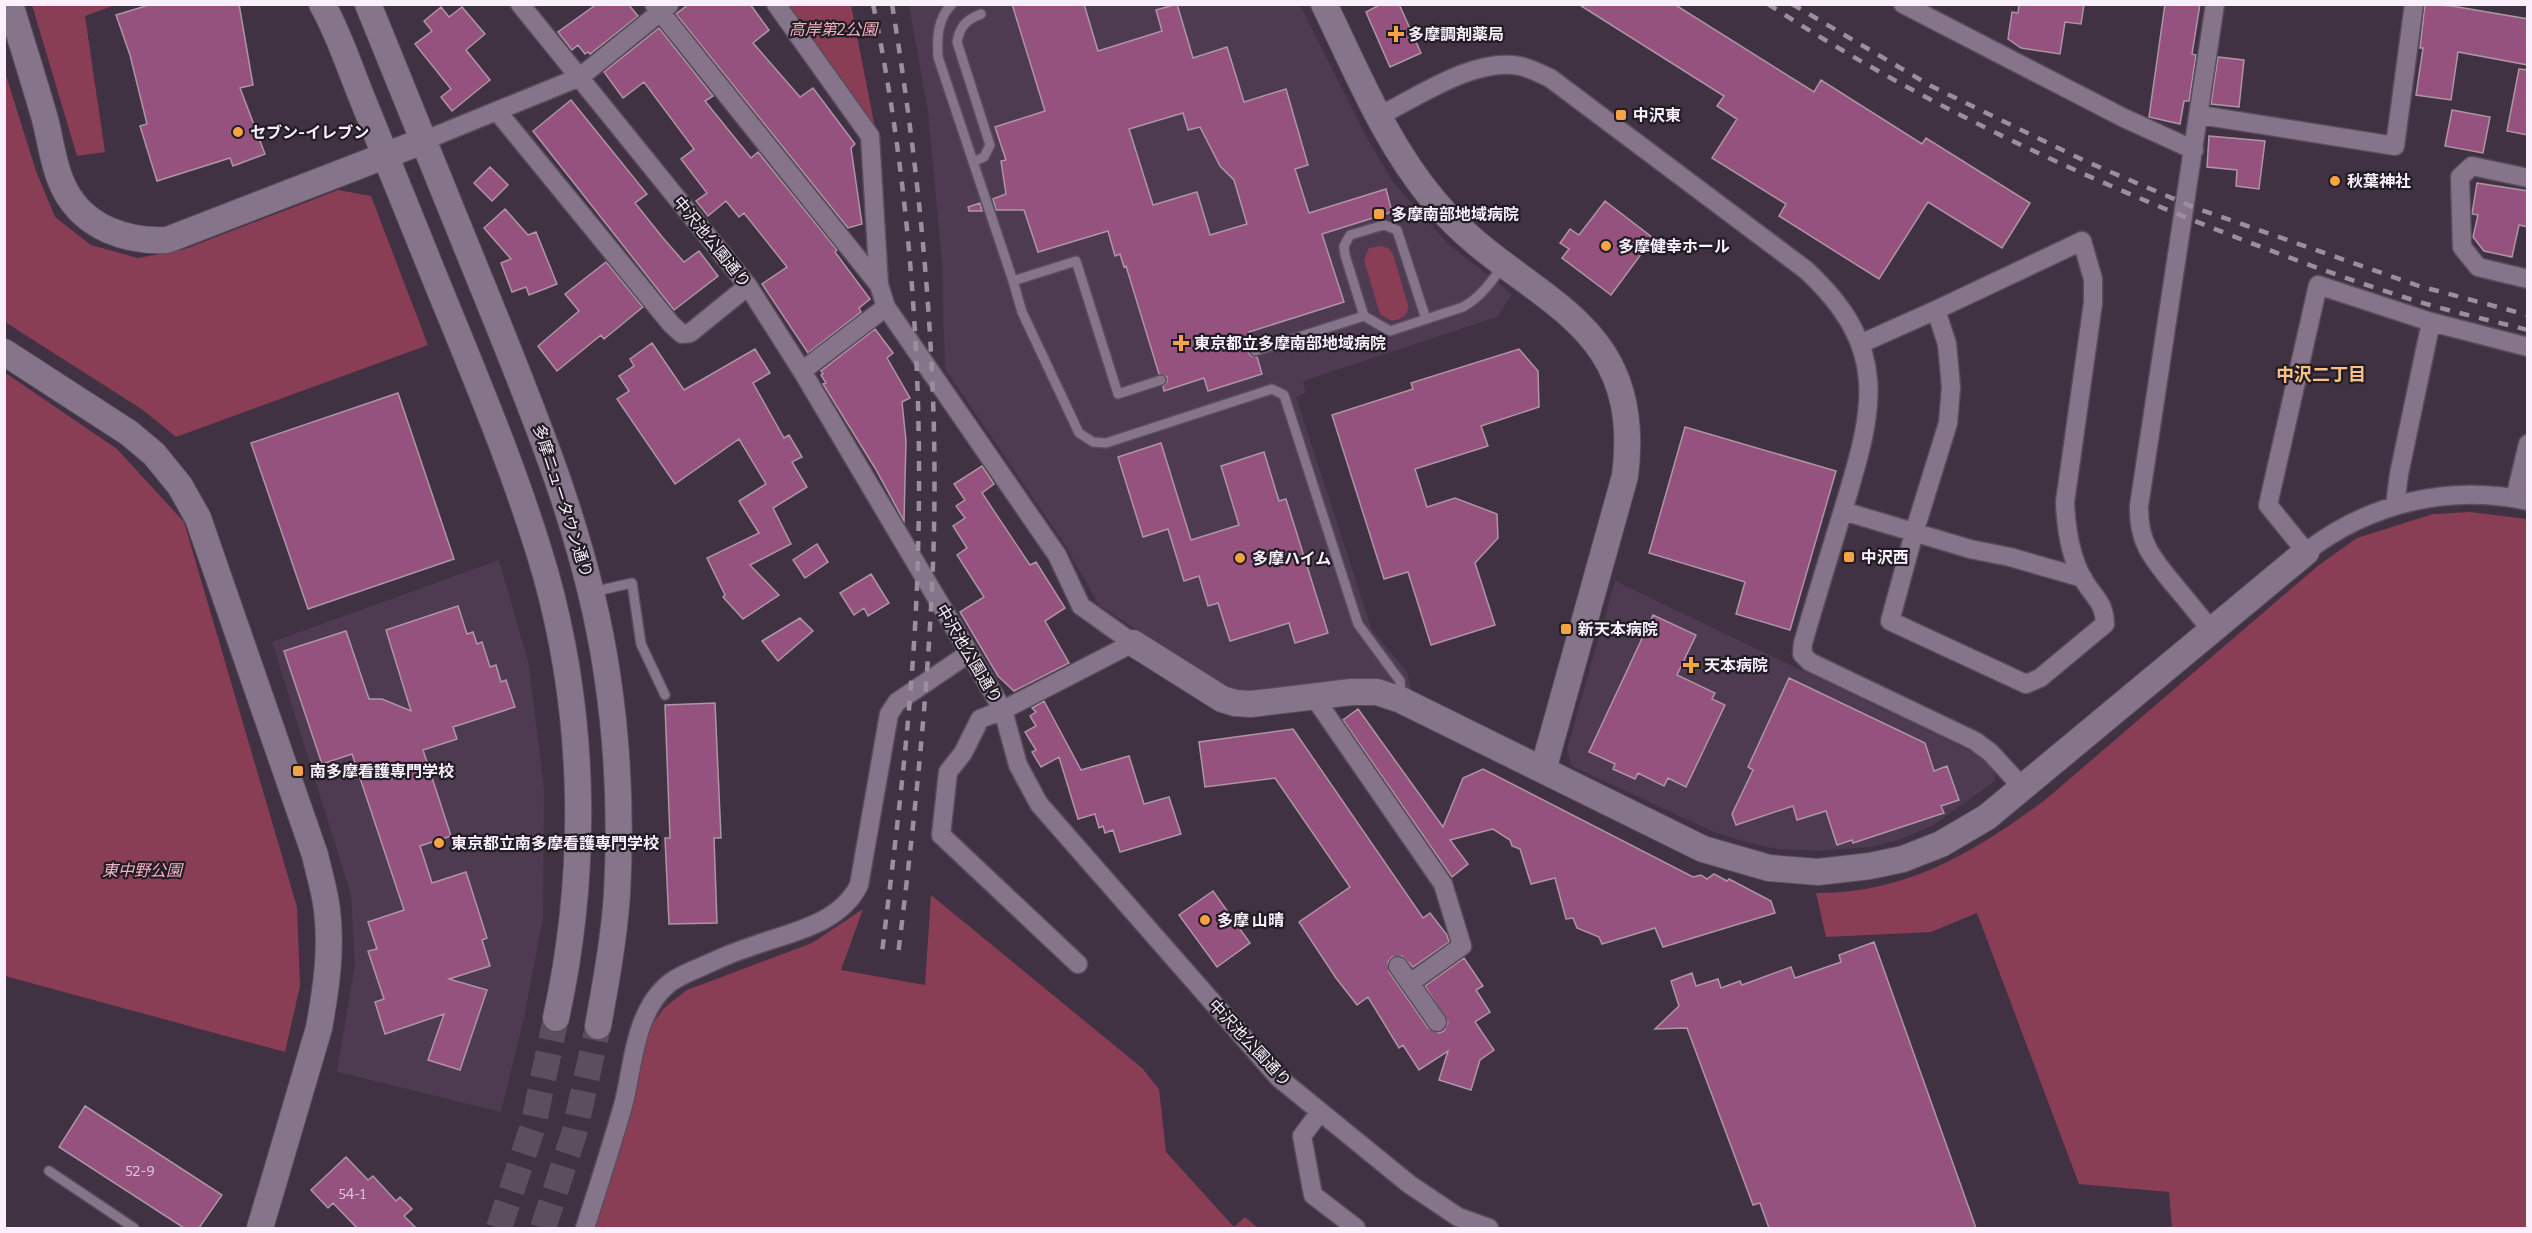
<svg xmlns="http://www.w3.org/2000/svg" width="2532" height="1233" font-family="Bitter,'Noto Sans JP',serif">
  <rect width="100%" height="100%" fill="#403143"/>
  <path fill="#4e3b51" d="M909 5H1300L1367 138 1393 182 1448 244 1512 294 1497 317 1303 381 1306 393 1296 397 1372 630 1407 672 1412 693H1237L1224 688 1099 605 1065 545 945 369 942 263 928 112Z
    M499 560 529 665 544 790 543 918 525 1013 501 1112 337 1072 355 964 351 895 272 642Z
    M1615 581 1966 749 1979 755 1995 771V781L1932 826 1898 840 1871 847 1818 851 1778 849 1749 843 1714 832 1572 766 1567 749Z"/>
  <path fill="#893e55" d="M32 5H115L85 16 105 152 77 156Z
    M788 5H851L875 128Z
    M4 69 36 171 55 217 91 245 138 258 185 249 338 190 371 196 428 345 176 437 143 410 5 322Z
    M1380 246 1388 248 1393 254 1408 305C1408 317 1402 318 1392 321L1380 314 1364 260 1369 248Z
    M4 372 117 449 184 522 297 907 300 986 285 1052 5 976Z
    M2470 512 2527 519V1228H2172L2169 1192 2079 1184 1977 913 1931 932 1826 937 1816 893C1906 894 1975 852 2045 800L2319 565 2357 538 2433 514Z
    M931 895 1142 1068 1159 1089 1166 1152 1234 1227 1245 1217 1258 1228H593L648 1030 664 1008 687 990 812 943 863 909 841 970 925 985Z"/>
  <path fill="#96527f" stroke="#ae95a4" stroke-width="1.5" fill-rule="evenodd" d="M152 4H239L253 85 240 88 265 154 233 166 230 158 157 181 140 126 147 124 130 55 116 15Z
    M597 4H628L638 16 590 54 588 52 585 54 578 45 572 50 558 32Z
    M689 4H750L769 30 753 43 800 97 813 88 855 144 851 148 862 224 848 228 676 14Z
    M1012 4H1084L1098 51 1162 31 1156 10 1177 4 1193 58 1227 47 1244 102 1286 89 1308 165 1295 169 1309 213 1386 189 1392 212 1322 234 1344 302 1249 332 1253 345 1248 352 1251 356 1257 357 1262 374 1208 391 1204 378 1164 391 1163 386 1167 382V377L1159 374 1126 266 1124 267 1120 254 1115 256 1108 231 1038 252 1024 210H996L993 199 1006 194 1001 161 1006 160 995 127 1045 111ZM1183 113 1188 130 1200 127 1220 166 1234 180 1247 224 1210 235 1197 192 1153 205 1129 129Z
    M1381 4H1399L1421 53 1390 67 1366 12Z
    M1578 4H1674L1814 92 1821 80 1922 144 1926 138 2030 203 2002 248 1928 202 1879 279 1779 216 1786 204 1712 158 1737 119 1717 106 1724 96Z
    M2019 4H2084L2081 24 2065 22 2060 54 2021 48 2008 39 2012 12 2018 13Z
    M2165 4H2200L2192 54 2196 55 2189 101H2184L2180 124 2149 117Z
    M2425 4 2452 6 2528 19V65L2458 52 2451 100 2416 95 2423 48H2420Z
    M441 7 449 17 462 7 485 34 466 50 490 80 452 111 441 97 451 89 415 44 432 31 424 21Z
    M659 28 713 96 705 101 751 158 758 152 837 250 835 252 870 299 859 308 861 312 808 353 762 284 787 267 744 213 739 217 726 201 708 216 696 201 707 193 681 159 694 149 644 82 623 98 604 72Z
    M2218 57 2244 60 2239 107 2211 104Z
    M2519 69 2528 70V135L2507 131Z
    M571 100 647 194 635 203 663 238 684 262 699 251 718 276 674 310 533 131Z
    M2452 110 2490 117 2483 153 2445 146Z
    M2209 136 2265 141 2259 189 2236 186 2237 170 2207 167Z
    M490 167 508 185 492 201 474 183Z
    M2477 183 2528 191V227L2519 225 2512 257 2484 251 2473 237 2478 215 2472 214Z
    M1605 201 1653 238 1611 295 1562 258 1569 249 1560 243 1570 229 1579 235Z
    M980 203 982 211H969L968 207Z
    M505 209 528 235 536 232 557 284 529 295 526 287 512 292 501 263 511 259 484 228Z
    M606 262 643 307 604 339 601 335 557 371 538 346 579 311 565 294Z
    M875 329 893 353 887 358 910 398 902 402 906 441 904 521 875 468 823 384 826 383 821 375 823 374 821 371Z
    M652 343 684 390 755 349 770 373 753 383 784 438 789 435 802 457 792 462 807 487 773 508 791 544 750 565 779 595 743 619 723 597 725 595 707 558 759 533 739 501 766 484 739 439 675 484 617 399 629 391 619 376 634 366 630 359Z
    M1519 349 1538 371 1539 407 1481 426 1488 446 1415 469 1427 507 1455 498 1497 514 1498 538 1475 563 1495 625 1431 645 1408 572 1384 579 1332 415 1413 389 1411 383Z
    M398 393 454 559 308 609 251 443Z
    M1685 427 1836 471 1790 630 1736 614 1745 582 1649 553Z
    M1161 443 1191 540 1239 525 1221 466 1264 452 1279 501 1286 499 1328 633 1295 643 1289 623 1230 641 1218 603 1208 606 1199 576 1184 581 1168 529 1143 537 1118 457Z
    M982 466 994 484 982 493 1030 565 1036 562 1065 608 1045 621 1069 663 1014 691 998 676 960 612 984 597 957 555 967 548 953 526 965 518 956 506 965 500 954 484Z
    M817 544 828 562 805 578 793 560Z
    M871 574 889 603 868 616 864 608 854 615 840 593Z
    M458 606 467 634 473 632 477 644 482 642 490 667 496 665 501 682 506 680 515 707 453 727 457 739 423 750 451 836 420 846 432 883 466 872 487 938 482 940 490 966 449 979 487 990 460 1070 428 1060 444 1014 385 1034 375 1002 384 999 368 951 377 949 368 922 404 910 352 754 322 764 284 651 346 631 369 699H382L411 711 386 630Z
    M1653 615 1696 635 1677 675 1715 693 1712 699 1725 705 1686 787 1668 778 1664 786 1638 773 1635 779 1613 769 1615 764 1589 752Z
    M800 618 813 631 778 661 762 641Z
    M1789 678 1925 743 1934 771 1947 766 1959 800 1941 806 1944 813 1853 843 1852 840 1837 845 1826 811 1797 820 1793 806 1736 825 1732 814 1753 770 1748 767Z
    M1044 701 1081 770 1129 756 1144 804 1169 797 1181 834 1120 852 1113 830 1105 833 1103 826 1099 828 1095 814 1078 819 1059 757 1041 767 1032 752 1036 750 1025 732 1036 726 1030 716 1036 712 1032 708Z
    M715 703 721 838H714L717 923 669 924 665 838H670L665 705Z
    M1358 709 1443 827 1463 778 1483 769 1693 877 1701 875 1707 879 1714 874 1727 881 1729 879 1771 901 1775 913 1663 947 1655 928 1602 944 1599 937 1577 928 1573 918 1566 919 1555 878 1531 884 1520 849 1512 846 1510 840 1493 829 1450 840 1468 864 1452 877 1343 720Z
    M1293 729 1423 918 1430 913 1447 935 1449 942 1413 967 1402 956 1392 957 1388 962 1389 972 1428 1028 1439 1033 1444 1031 1448 1022 1425 986 1464 958 1483 986 1476 990 1490 1012 1475 1022 1494 1050 1480 1060 1471 1090 1439 1080 1448 1051 1419 1070 1403 1045 1399 1048 1368 997 1357 1005 1336 978 1299 922 1350 887 1275 778 1205 787 1199 742Z
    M1213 891 1250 943 1217 967 1179 915Z
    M1874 942 1976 1228H1769L1760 1203 1753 1205 1687 1028 1655 1029 1679 1006 1671 981 1692 973 1696 986 1718 979 1721 988 1740 981 1742 985 1791 967 1795 978 1841 962 1839 955Z
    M85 1106 222 1195 199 1228H184L59 1147Z
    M346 1157 368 1180 373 1176 396 1201 400 1197 412 1209 404 1216 416 1228H357L333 1203 328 1208 311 1190Z"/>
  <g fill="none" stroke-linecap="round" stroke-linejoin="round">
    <path stroke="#5c4e5f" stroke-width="26" stroke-dasharray="26 13" stroke-linecap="butt" d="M499 1228 533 1126 556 1018
      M543 1228 574 1134 598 1026"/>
    <g stroke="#594d5b" stroke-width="12">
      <path id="lane" d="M952 4C937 19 937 38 938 57L1013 281
        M973 162 984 157 990 145 957 42C960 26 966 20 981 14
        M1426 319 1397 230 1384 225 1350 235 1344 246 1345 255 1364 316 1390 331 1463 307C1481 297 1491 282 1503 266
        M1255 351 1364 316
        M1161 380 1118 394 1076 261 1013 281 1022 312 1079 433 1093 442 1106 443 1272 389 1284 395 1358 624 1400 681 1401 699
        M592 592 632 583 641 644 665 695
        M49 1171 134 1228"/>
    </g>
    <g stroke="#594d5b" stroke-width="21">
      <path id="street" d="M520 4 748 286 802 371 1003 710 1018 765 1039 804 1279 1078 1409 1184 1458 1217 1489 1228
        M654 4 879 285 886 307 1057 555 1081 606 1133 643 1003 710 980 719 963 753 948 772 941 835 1078 964
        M776 4 870 136 879 285
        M1903 4 2124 118 2194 150
        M497 111 671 324 682 334 690 333 748 286
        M2200 115 2395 146 2414 4
        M1379 116C1419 96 1475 57 1520 66 1530 68 1541 74 1550 78L1806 270C1891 349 1874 408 1844 507 1830 553 1816 598 1803 643L1802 654 1810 662 1975 741 1991 753 2022 787
        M423 141 580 77 669 5
        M2528 178 2472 166 2460 177 2462 247 2478 267 2528 279
        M1860 344 1936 310 2082 241 2093 279V303L2065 502C2066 528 2070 556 2083 579 2094 598 2104 601 2105 624L2040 678 2026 684 1890 621 1914 533 1948 423 1951 387 1947 344 1936 310
        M2528 347 2431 322 2318 285 2268 505 2306 552C2369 503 2449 484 2528 501
        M802 371 886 307
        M2515 498 2528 444
        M2395 506 2399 474 2431 322
        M1843 511 1970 549 2010 557 2083 578
        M2211 630C2199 615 2187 600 2175 586 2153 559 2138 543 2139 506L2215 4
        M1314 697 1443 884 1462 946 1410 983
        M1398 966 1437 1022
        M1320 1112 1302 1136 1313 1195 1356 1228
        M585 1228C598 1188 611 1147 623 1106 633 1068 634 1016 665 987 674 978 689 972 701 967 716 960 731 953 747 948 786 933 839 926 859 885L889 714 897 702 968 654"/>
    </g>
    <g stroke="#594d5b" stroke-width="28">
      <path id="secondary" d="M10 4C22 43 34 81 45 119 51 143 54 169 65 190 85 228 127 242 167 240L423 141
        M322 4C338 32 348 63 360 93 381 145 402 198 424 251 467 358 514 464 546 575 586 719 588 872 556 1018
        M368 4C408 104 449 203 489 302 538 423 588 544 607 674 618 746 621 821 617 894 614 938 606 982 598 1026
        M1324 4C1357 72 1386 144 1435 202 1519 302 1646 312 1625 476L1543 770
        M4 352 129 433 154 454 180 486 198 518 315 855C319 873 325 892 327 910 332 950 326 989 319 1028L260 1228
        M1133 643 1222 699 1235 703 1251 704 1351 692H1377L1401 700 1703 849 1769 868 1818 872 1870 866 1903 859 1941 844 1987 817 2306 552"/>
    </g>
    <use href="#lane" stroke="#86758a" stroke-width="9"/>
    <use href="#street" stroke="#86758a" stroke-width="18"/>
    <use href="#secondary" stroke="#86758a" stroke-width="26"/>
    <path stroke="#9b8f9d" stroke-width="4.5" stroke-dasharray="10 10" stroke-linecap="butt" d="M873 4C910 184 923 369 918 553 915 687 898 820 882 953
      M892 4C922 189 940 377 933 564 928 696 914 824 898 955
      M1768 4C1896 88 2034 155 2175 213 2254 245 2333 275 2413 300 2451 312 2490 320 2528 330
      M1792 4 1931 86 2085 161 2193 207 2419 286 2528 315"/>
  </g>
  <g fill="#f4a444" stroke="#221c24" stroke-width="2">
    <path d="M1393 25h6v6h6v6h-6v6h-6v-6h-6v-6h6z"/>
    <rect x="1615" y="109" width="12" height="12" rx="3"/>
    <circle cx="238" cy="132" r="6"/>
    <circle cx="2335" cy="181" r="6"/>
    <rect x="1373" y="208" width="12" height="12" rx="3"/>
    <circle cx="1606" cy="246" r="6"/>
    <path d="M1178 334h6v6h6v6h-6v6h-6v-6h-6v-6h6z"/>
    <rect x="1843" y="551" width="12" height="12" rx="3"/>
    <circle cx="1240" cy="558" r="6"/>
    <rect x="1560" y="623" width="12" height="12" rx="3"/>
    <path d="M1688 656h6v6h6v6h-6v6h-6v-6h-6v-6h6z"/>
    <rect x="292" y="765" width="12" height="12" rx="3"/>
    <circle cx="439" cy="843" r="6"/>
    <circle cx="1205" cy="920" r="6"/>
  </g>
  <g text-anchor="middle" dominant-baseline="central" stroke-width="4.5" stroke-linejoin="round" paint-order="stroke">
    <g font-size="14" fill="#e0c8dc">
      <text x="140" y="1171">52-9</text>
      <text x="352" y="1194">54-1</text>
    </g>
    <g font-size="16" font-style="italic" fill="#f7b2c3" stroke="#221c24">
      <text x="833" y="29">高岸第2公園</text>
      <text x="142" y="870">東中野公園</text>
    </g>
    <g font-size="16" font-weight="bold" fill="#f9f0fb" stroke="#221c24" text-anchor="start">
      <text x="1408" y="34">多摩調剤薬局</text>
      <text x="1633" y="115">中沢東</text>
      <text x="250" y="132">セブン-イレブン</text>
      <text x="2347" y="181">秋葉神社</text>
      <text x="1391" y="214">多摩南部地域病院</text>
      <text x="1618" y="246">多摩健幸ホール</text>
      <text x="1194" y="343">東京都立多摩南部地域病院</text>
      <text x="1861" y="557">中沢西</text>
      <text x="1252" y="558">多摩ハイム</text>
      <text x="1578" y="629">新天本病院</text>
      <text x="1704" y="665">天本病院</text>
      <text x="310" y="771">南多摩看護専門学校</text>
      <text x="451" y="843">東京都立南多摩看護専門学校</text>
      <text x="1217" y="920">多摩 山晴</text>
    </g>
    <g font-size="16" fill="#f9f0fb" stroke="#221c24">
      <text transform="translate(712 242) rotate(51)">中沢池公園通り</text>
      <text transform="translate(563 501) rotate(72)">多摩ニュータウン通り</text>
      <text transform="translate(969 654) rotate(59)">中沢池公園通り</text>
      <text transform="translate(1250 1043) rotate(47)">中沢池公園通り</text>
    </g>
    <g font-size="18" font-weight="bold" fill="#f9c185" stroke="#221c24">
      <text x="2321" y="375">中沢二丁目</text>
    </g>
  </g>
  <rect width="2532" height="1233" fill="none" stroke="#f9f0fb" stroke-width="12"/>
</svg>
